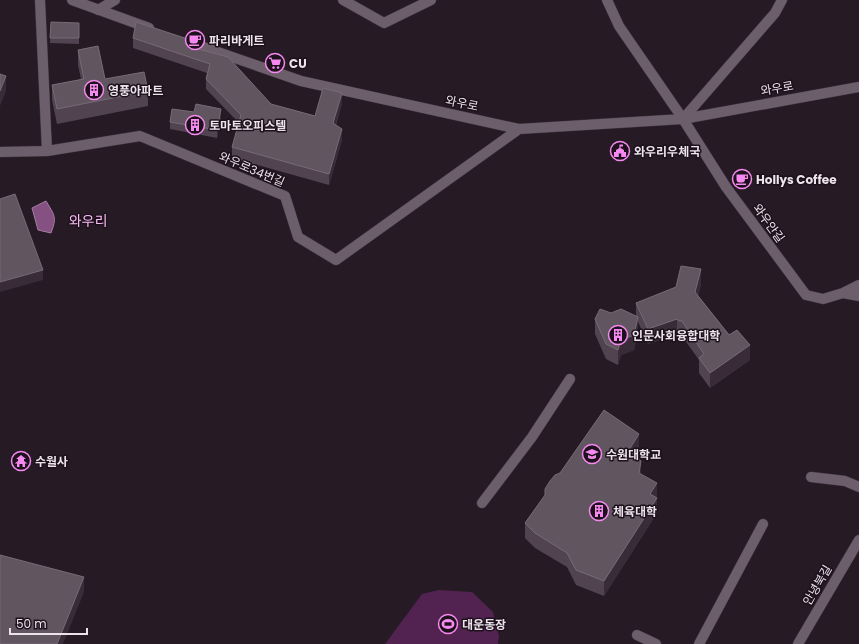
<svg xmlns="http://www.w3.org/2000/svg" width="859" height="644" font-family="Poppins,'Noto Sans KR',sans-serif">
  <rect width="100%" height="100%" fill="#261a25"/>
  <path fill="#522350" d="M439 590 472 592 493 612 499 636 498 644H385L422 594Z"/>
  <path fill="#855082" stroke="#a47ca2" d="M46 201C55 216 57 217 51 233L38 230 32 208Z"/>
  <g fill="none" stroke-linecap="round" stroke-linejoin="round">
    <g stroke="#40363f" stroke-width="11">
      <path id="minor" d="M40 0 47 151
        M72 0 149 28
        M343 0 384 23 431 0
        M607 0 619 26 683 119 726 187 806 295 823 299 843 293 859 285
        M98 10 115 0
        M189 42 301 81 519 129 683 119 859 87
        M683 119 775 13 782 0
        M0 152 47 151 140 136 285 196 298 237 336 260 519 129
        M843 293 859 296
        M811 477 845 481 859 487
        M482 503 532 437 570 379
        M637 635 656 644
        M699 644 763 524
        M798 644 859 540"/>
    </g>
    <use href="#minor" stroke="#6d5e6b" stroke-width="10"/>
  </g>
  <path fill="#514450" d="M51 22 79 23V44L50 43Z
    M133 38 200 50 271 104 315 116 342 103 336 125 342 140 329 185 232 158V147L239 123 206 89V79L207 73 133 48Z
    M78 50 105 79 148 91V106L57 124 52 100V85L81 79 78 65Z
    M221 117 217 138 170 129V122Z
    M701 284 698 296 750 360 710 388 699 373V360L682 336H679L677 334 648 344 638 322V332L634 350 621 355 618 365 606 359 595 334V319L611 313 636 316V303Z
    M639 449 635 455 641 474 657 497V513L604 596 576 585 567 567 535 548 525 538V523Z"/>
  <path fill="#392c38" d="M6 76V91L0 106V91Z
    M342 93V103L333 133V123Z
    M221 109V117L217 138V130Z
    M342 129V140L329 185V174Z
    M701 269V284L695 307V292Z
    M43 270V280L0 292V282Z
    M638 317V332L634 350 621 355 618 365V350L621 340Z
    M677 319V334L648 344V329Z
    M750 345V360L710 388V373Z
    M639 434V449L629 465V450Z
    M641 461V476L639 473Z
    M657 483V498L650 494Z
    M657 498V513L604 596V581Z
    M84 577V592L63 644H57Z"/>
  <path fill="#615560" stroke="#776b76" d="M51 22 79 23V38H50Z
    M136 22 200 43 198 49 228 57 271 104 315 116 323 88 342 93 333 123 342 129 329 174 232 147 241 115 206 79 210 64 133 38Z
    M98 46 105 79 144 72 148 91 57 109 52 85 84 79 78 50Z
    M0 74 6 76 0 91Z
    M196 104 221 109 217 130 170 122 172 109 194 112Z
    M15 194 43 270 0 282V199Z
    M681 266 701 269 695 292 729 335 737 330 750 345 710 373 699 358 704 354 682 321H679L677 319 648 329 636 303 676 287Z
    M600 309 611 313 621 309 638 317 634 335 621 340 618 350 606 344 595 319Z
    M604 410 639 434 629 450 638 458 641 461 639 473 657 483 650 494 657 498 604 581 576 570 567 553 535 533 525 523 545 495V489L550 481 555 475 560 473Z
    M0 555 84 577 57 644H0Z"/>
  <defs>
    <g id="cafe-ring" transform="scale(1)"><circle r="9.5" fill="#1d111c" stroke="#f589ef" stroke-width="1.5"/><path d="M-5.5-4.5H6V0H3Q3 3.5 0 3.5H-2.5Q-5.5 3.5-5.5 0ZM3-3.2v2h1.7v-2ZM-6 4.5H4V6H-6Z" fill="#f589ef"/></g>
    <g id="supermarket-ring" transform="scale(1)"><circle r="9.5" fill="#1d111c" stroke="#f589ef" stroke-width="1.5"/><path d="M-6-5.5h2.5l.6 2H6L4.5 2H-2.5L-4.4-4H-6ZM-1.5 3.2a1.3 1.3 0 1 0 .1 0ZM3 3.2a1.3 1.3 0 1 0 .1 0Z" fill="#f589ef"/></g>
    <g id="building-ring" transform="scale(1)"><circle r="9.5" fill="#1d111c" stroke="#f589ef" stroke-width="1.5"/><path d="M-4-6H4V6H1V3H-1V6H-4ZM-2.5-4.3h1.7v1.8h-1.7ZM.8-4.3h1.7v1.8H.8ZM-2.5-1h1.7V.8h-1.7ZM.8-1h1.7V.8H.8Z" fill="#f589ef"/></g>
    <g id="civic-ring" transform="scale(1)"><circle r="9.5" fill="#1d111c" stroke="#f589ef" stroke-width="1.5"/><path d="M-.6-6.5H3V-4.5H.6V-3L4-1V1h2V6H-6V1h2V-1L-.6-3ZM-1.2 2.5V6h2.4V2.5Z" fill="#f589ef"/></g>
    <g id="university-ring" transform="scale(1)"><circle r="9.5" fill="#1d111c" stroke="#f589ef" stroke-width="1.5"/><path d="M0-5L7-2L0 1L-7-2ZM-4 1L0 2.5L4 1V4Q0 6-4 4Z" fill="#f589ef"/></g>
    <g id="temple-ring" transform="scale(1)"><circle r="9.5" fill="#1d111c" stroke="#f589ef" stroke-width="1.5"/><path d="M0-6L5-2H3V0L6.5 2.5H4V6H1.5V3h-3V6H-4V2.5H-6.5L-3 0V-2H-5Z" fill="#f589ef"/></g>
    <g id="stadium-ring" transform="scale(1)"><circle r="9.5" fill="#1d111c" stroke="#f589ef" stroke-width="1.5"/><path d="M0-5a6.5 5 0 1 0 0 10a6.5 5 0 1 0 0-10ZM-3.5-1.8h7v3.6h-7Z" fill="#f589ef"/></g>
  </defs>
  <g fill-rule="evenodd">
    <use href="#cafe-ring" x="195" y="40"/>
    <use href="#supermarket-ring" x="275" y="63"/>
    <use href="#building-ring" x="94" y="90"/>
    <use href="#building-ring" x="195" y="125"/>
    <use href="#civic-ring" x="620" y="151"/>
    <use href="#cafe-ring" x="742" y="179"/>
    <use href="#building-ring" x="618" y="335"/>
    <use href="#university-ring" x="592" y="454"/>
    <use href="#temple-ring" x="21" y="461"/>
    <use href="#building-ring" x="599" y="511"/>
    <use href="#stadium-ring" x="448" y="624"/>
  </g>
  <g text-anchor="middle" dominant-baseline="central" stroke-width="3" stroke-linejoin="round" paint-order="stroke">
    <g font-size="12" font-weight="bold" fill="#ece3eb" stroke="#1d111c" text-anchor="start">
      <text x="209" y="40">파리바게트</text>
      <text x="289" y="63">CU</text>
      <text x="108" y="90">영풍아파트</text>
      <text x="209" y="125">토마토오피스텔</text>
      <text x="634" y="151">와우리우체국</text>
      <text x="756" y="179">Hollys Coffee</text>
      <text x="632" y="335">인문사회융합대학</text>
      <text x="606" y="454">수원대학교</text>
      <text x="35" y="461">수월사</text>
      <text x="613" y="511">체육대학</text>
      <text x="462" y="624">대운동장</text>
    </g>
    <g font-size="12" fill="#ece3eb" stroke="#1d111c">
      <text transform="translate(777 88) rotate(-10)">와우로</text>
      <text transform="translate(462 103) rotate(12)">와우로</text>
      <text transform="translate(252 169) rotate(23)">와우로34번길</text>
      <text transform="translate(769 223) rotate(54)">와우안길</text>
      <text transform="translate(817 585) rotate(-60)">안녕북길</text>
    </g>
    <g font-size="14" fill="#f8bbf3" stroke="#1d111c">
      <text x="88" y="221">와우리</text>
    </g>
  </g>
  <path d="M10 628v6h77v-6" fill="none" stroke="#ece3eb" stroke-width="2"/>
  <text x="16" y="628" font-size="12" fill="#ece3eb" stroke="#1d111c" stroke-width="3" paint-order="stroke">50 m</text>
</svg>
